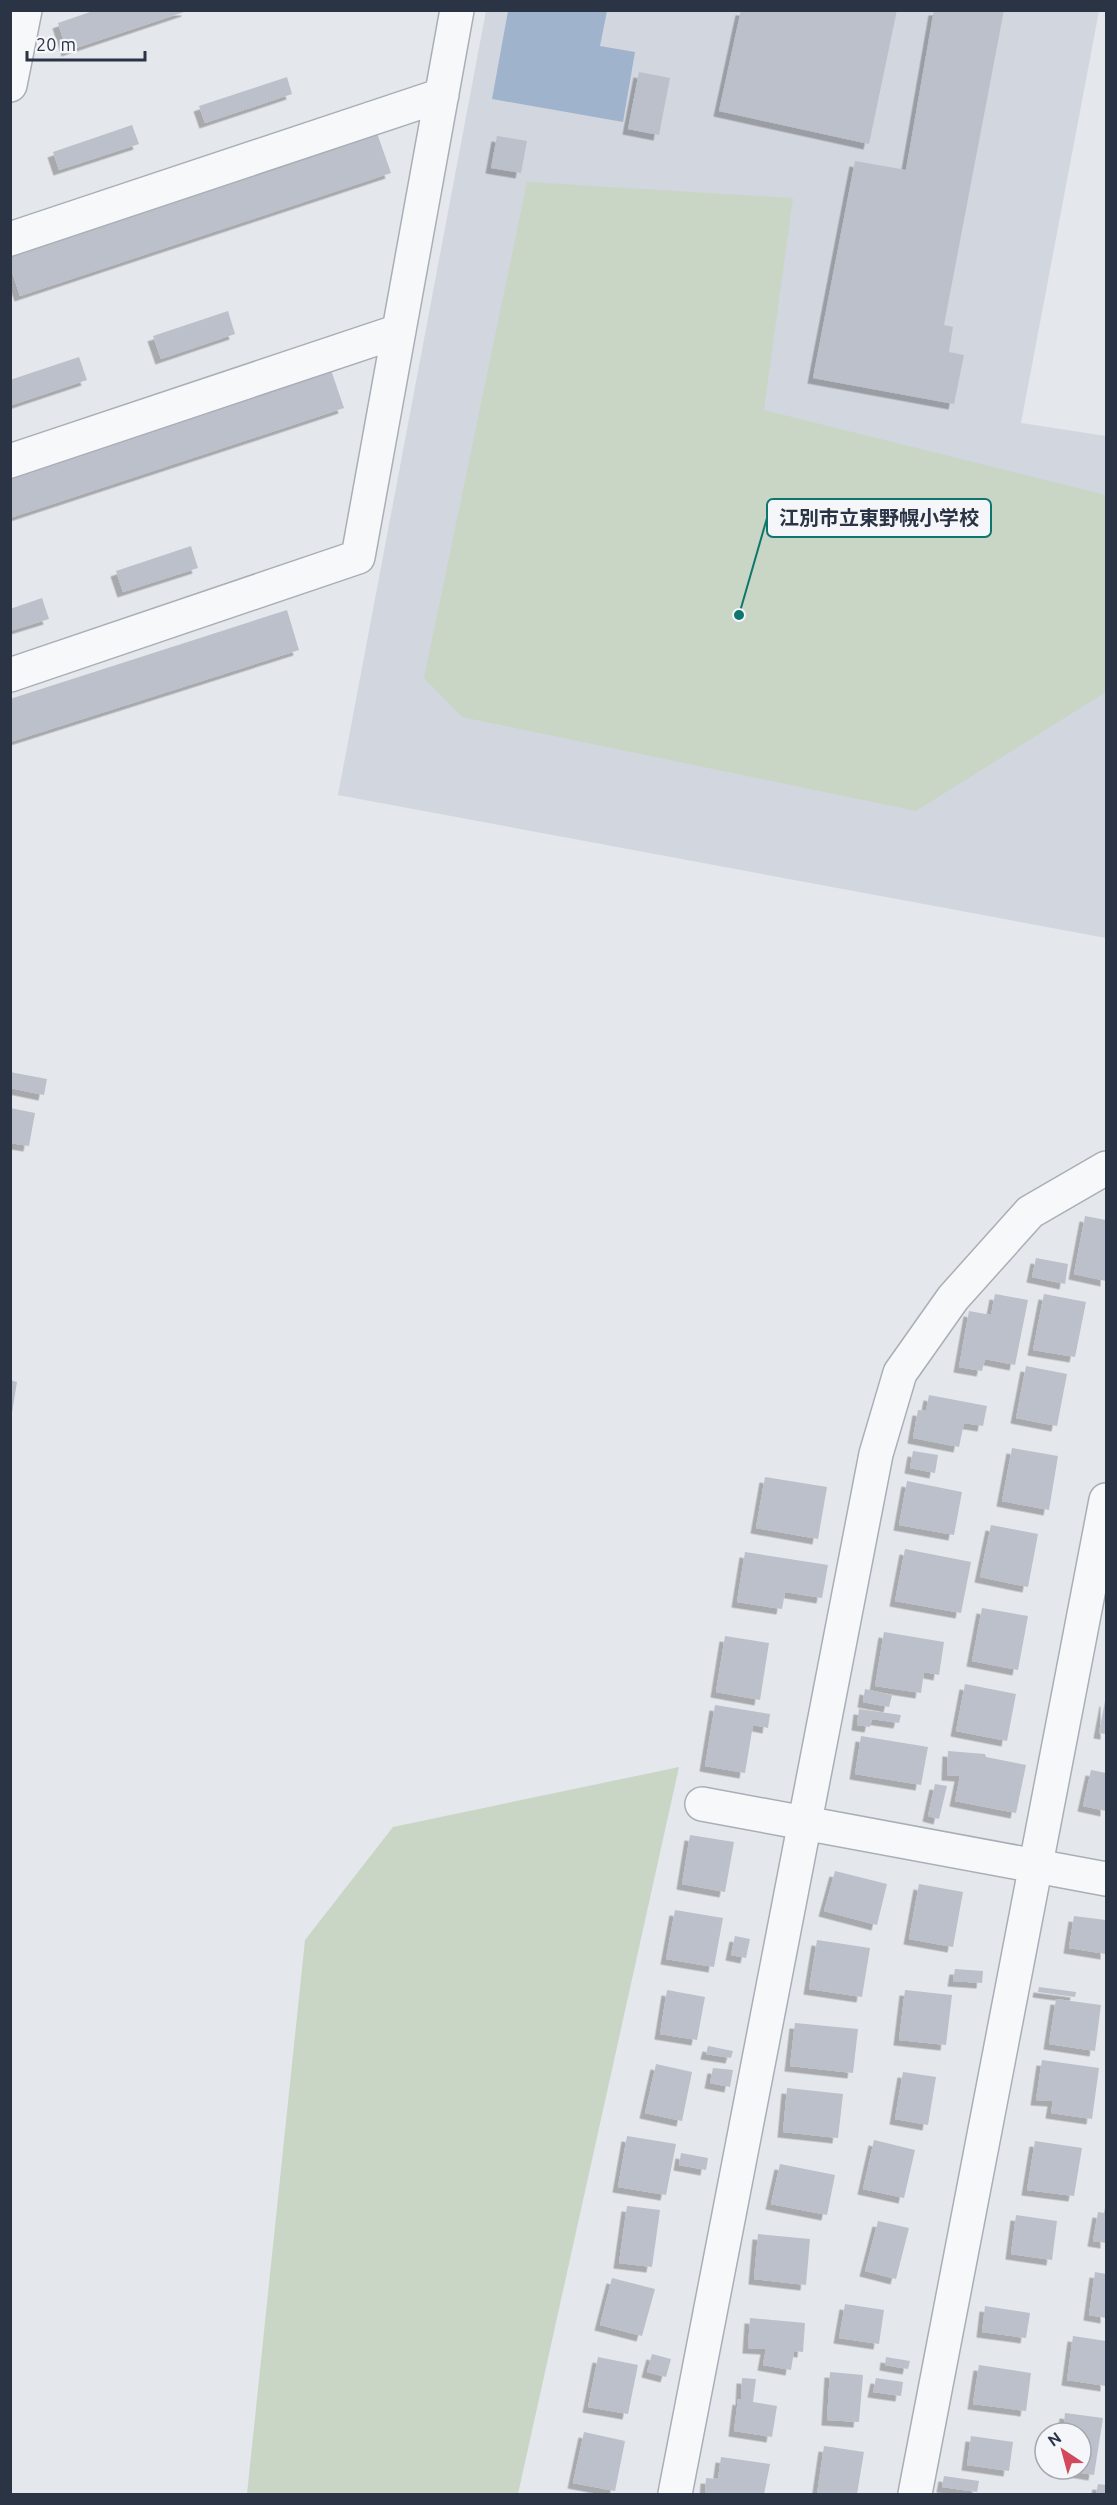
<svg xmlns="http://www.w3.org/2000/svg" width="1117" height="2505" font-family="Ubuntu,'Noto Sans JP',sans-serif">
  <defs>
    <filter id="shadow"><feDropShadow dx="-5.5" dy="5.5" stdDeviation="0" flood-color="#0004"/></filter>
  </defs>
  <rect width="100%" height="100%" fill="#e4e7ec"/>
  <path fill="#d2d6de" d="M486 11H1099L1021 423 1106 436V938L338 795Z"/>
  <path fill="#c9d6c5" d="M527 182 793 198 764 410 1106 495V692L916 811 462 717 424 678Z
    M679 1767 518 2494H247L305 1940 393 1827Z"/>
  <path fill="#9fb4cc" d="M508 11H607L600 46 635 52 623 122 492 99Z"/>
  <path fill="#bbc0ca" filter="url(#shadow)" d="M96 10H187V11L67 51 58 23Z
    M741 10H897L869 144 719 111Z
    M934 10H1004L944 325 953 327 949 352 964 355 954 404 813 378 855 161 906 170Z
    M639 72 670 78 659 135 628 129Z
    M287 77 292 94 205 123 199 106Z
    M132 125 139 144 59 170 53 152Z
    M377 133 391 173 20 296 10 266V254Z
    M497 136 527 141 521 173 491 168Z
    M228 311 235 334 161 359 153 336Z
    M79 357 87 380 12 405 10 380Z
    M331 370 344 408 10 518V476Z
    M191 546 198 568 123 592 116 571Z
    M42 598 49 619 10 631V609Z
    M287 610 299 650 10 742V699Z
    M10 1072 47 1079 44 1095 10 1088Z
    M10 1108 35 1113 29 1146 10 1143Z
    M1085 1216 1106 1220V1281L1074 1274Z
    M1036 1258 1068 1264 1065 1284 1032 1277Z
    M995 1294 1028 1300 1015 1365 985 1359 982 1371 959 1367 969 1311 991 1315Z
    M1044 1294 1086 1302 1075 1357 1033 1350Z
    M1026 1366 1067 1374 1057 1426 1016 1418Z
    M10 1380 17 1382 12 1413H10Z
    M929 1395 987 1406 983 1426 964 1423 959 1447 913 1438 918 1410 926 1411Z
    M1012 1448 1058 1456 1049 1510 1002 1501Z
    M913 1451 938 1455 935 1473 910 1468Z
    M765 1477 827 1487 818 1539 756 1528Z
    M907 1481 962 1492 954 1535 899 1525Z
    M991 1525 1038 1534 1028 1587 980 1577Z
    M905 1549 971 1562 961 1613 895 1601Z
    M745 1552 828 1565 822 1598 785 1592 782 1609 737 1602Z
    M982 1608 1028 1616 1018 1670 972 1661Z
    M884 1632 944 1642 939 1675 924 1672 921 1693 875 1686Z
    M725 1636 769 1643 760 1700 716 1692Z
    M965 1684 1016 1694 1007 1741 956 1731Z
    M865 1689 892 1695 889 1707 863 1702Z
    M1105 1701H1106V1734L1099 1733Z
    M715 1705 770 1714 768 1728 753 1725 745 1773 705 1766Z
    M859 1709 901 1715 899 1723 872 1719 870 1727 857 1725Z
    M861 1736 928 1747 921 1785 855 1774Z
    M948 1751 985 1754 986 1757 1026 1765 1016 1813 955 1801 960 1776 947 1775Z
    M1091 1770 1106 1773V1811L1083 1806Z
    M935 1784 947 1786 939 1819 928 1816Z
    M690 1835 734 1842 725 1892 682 1884Z
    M835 1871 887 1884 877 1925 824 1911Z
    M919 1884 963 1892 953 1947 909 1939Z
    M675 1910 723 1918 714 1967 666 1959Z
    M1074 1916 1106 1920V1954L1069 1948Z
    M735 1936 750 1939 746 1958 731 1955Z
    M817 1940 870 1948 862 1997 809 1989Z
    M955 1969 983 1971 982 1983 953 1981Z
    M1039 1987 1076 1992 1075 1997 1038 1992Z
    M667 1990 705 1997 697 2040 660 2034Z
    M905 1990 952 1995 946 2045 899 2040Z
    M1056 1999 1101 2005 1095 2051 1049 2044Z
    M795 2023 858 2029 853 2073 790 2066Z
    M708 2046 733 2051 731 2058 706 2054Z
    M1042 2060 1099 2068 1092 2119 1051 2113 1053 2101 1036 2100Z
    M656 2064 692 2072 682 2121 645 2113Z
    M713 2068 733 2070 730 2087 710 2083Z
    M903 2072 936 2077 928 2125 895 2119Z
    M787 2088 843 2094 838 2138 783 2132Z
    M627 2136 676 2144 666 2195 618 2187Z
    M874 2140 915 2150 904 2198 863 2189Z
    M1035 2141 1082 2148 1074 2196 1027 2190Z
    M681 2153 708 2158 706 2170 679 2165Z
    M780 2164 835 2175 827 2215 771 2204Z
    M627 2206 660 2210 652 2267 619 2263Z
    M1105 2207 1106 2243 1093 2241 1098 2212 1104 2213Z
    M1016 2215 1057 2221 1052 2260 1011 2254Z
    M878 2221 909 2228 896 2279 865 2271Z
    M758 2234 810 2239 806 2285 754 2279Z
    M1095 2272 1106 2274V2318L1089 2315Z
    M612 2278 655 2289 642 2336 600 2325Z
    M845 2304 884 2310 879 2344 839 2338Z
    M985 2306 1030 2313 1026 2338 982 2332Z
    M750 2318 805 2323 803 2352 794 2351 791 2370 763 2365 766 2349 748 2348Z
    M1073 2336 1106 2341V2386L1067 2380Z
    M652 2354 671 2359 666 2377 647 2372Z
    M598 2357 638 2365 628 2414 588 2407Z
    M886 2357 910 2361 908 2369 885 2365Z
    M979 2365 1031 2373 1026 2411 973 2404Z
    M830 2372 863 2375 859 2422 827 2420Z
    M742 2378 756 2379 753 2402 777 2406 772 2437 734 2431 738 2399 741 2400Z
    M876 2378 903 2382 901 2396 873 2392Z
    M1065 2413 1103 2418 1094 2475 1063 2470 1081 2469V2433H1063Z
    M584 2432 625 2441 615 2491 573 2483Z
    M971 2436 1013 2442 1009 2471 967 2465Z
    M824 2446 864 2452 857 2494H817Z
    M721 2457 770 2464 764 2494H705L706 2478 718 2479Z
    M944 2476 979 2481 977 2492 942 2487Z
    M1098 2484 1106 2485V2494H1096Z"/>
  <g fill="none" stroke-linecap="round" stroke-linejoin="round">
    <g stroke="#a9aeb7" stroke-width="36">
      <path id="minor" d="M10 85 25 10
        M10 239 442 95
        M10 461 399 331
        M10 675 358 557 457 10
        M702 1804 1106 1879
        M675 2494 876 1454 900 1373 953 1298 1030 1212 1106 1168
        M915 2494 1106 1500"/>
    </g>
    <use href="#minor" stroke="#f7f8fa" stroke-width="33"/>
  </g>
  <path fill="none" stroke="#0f766e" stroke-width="2" d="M739 615L767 518"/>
  <circle fill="#0f766e" stroke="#f4f6f9" stroke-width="2" cx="739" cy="615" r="6"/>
  <rect fill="#f4f6f9" stroke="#0f766e" stroke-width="2" x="767" y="499" width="224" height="38" rx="6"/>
  <g font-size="20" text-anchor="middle" font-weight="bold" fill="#2b3445">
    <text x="879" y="525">江別市立東野幌小学校</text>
  </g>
  <rect width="1117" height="2505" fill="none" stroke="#2b3445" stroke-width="24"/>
  <g transform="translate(1063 2451) rotate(324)"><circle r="28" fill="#f4f6f9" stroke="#a4a8b1" stroke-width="1.5"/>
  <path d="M0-4.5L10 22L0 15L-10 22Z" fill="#d1495b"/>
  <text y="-9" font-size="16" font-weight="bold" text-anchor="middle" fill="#2b3445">N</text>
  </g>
  <path d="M27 51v9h118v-9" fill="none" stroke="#2b3445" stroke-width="3"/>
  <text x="36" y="51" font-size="18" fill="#2b3445" stroke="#f4f6f9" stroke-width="4.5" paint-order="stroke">20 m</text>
</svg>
